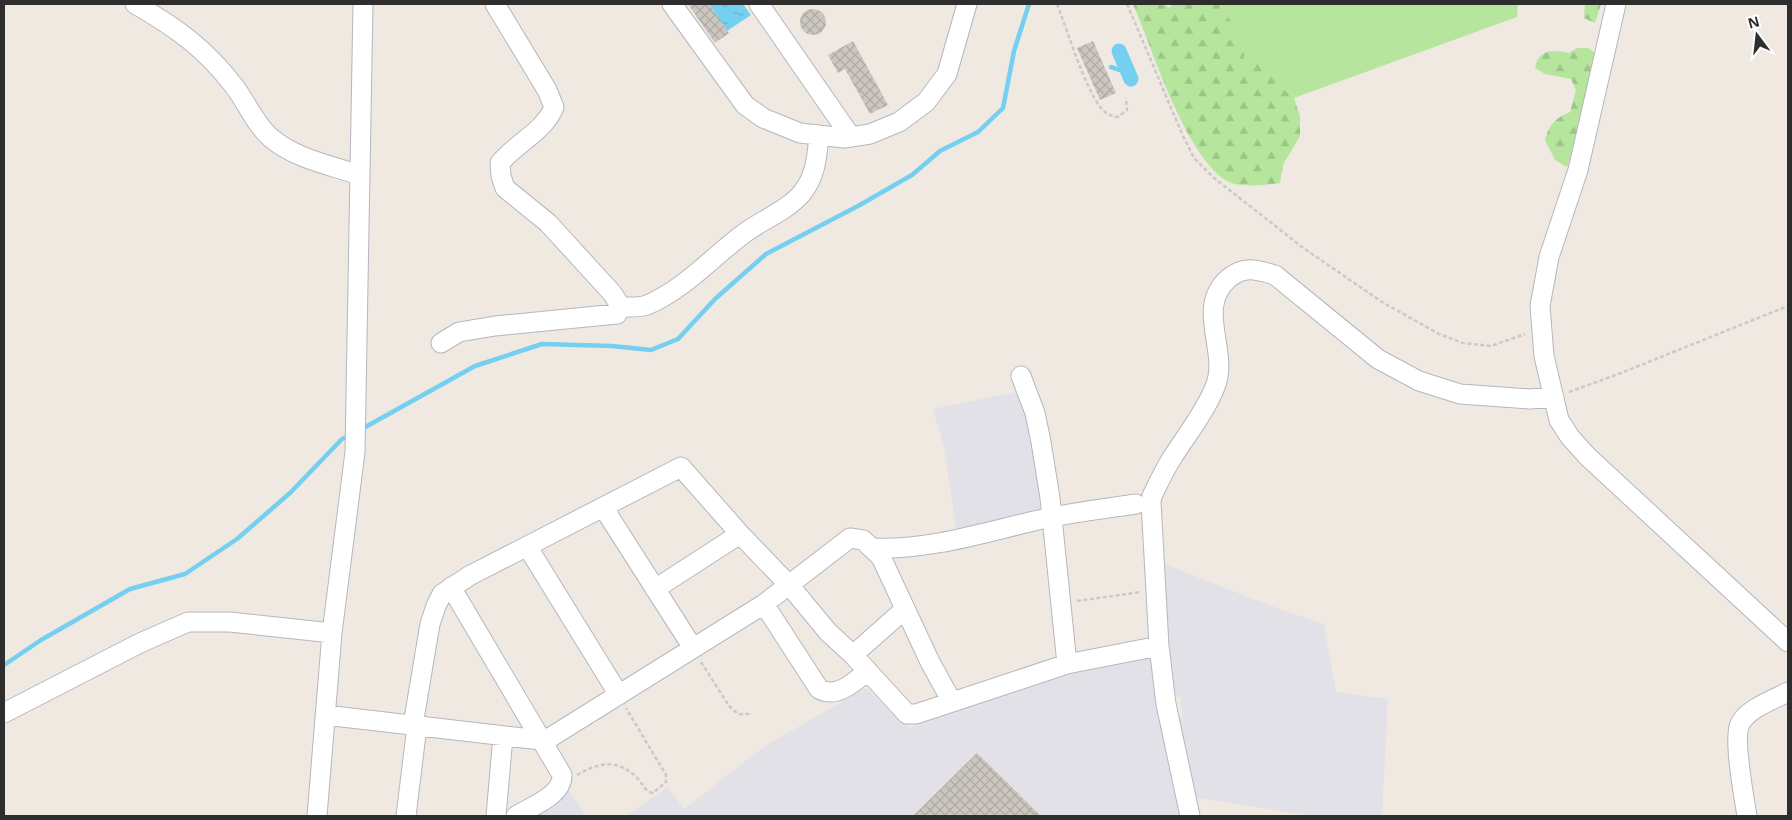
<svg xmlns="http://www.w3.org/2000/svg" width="1792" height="820" font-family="'Open Sans',sans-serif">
  <defs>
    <pattern id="forest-firs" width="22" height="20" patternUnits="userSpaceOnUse" patternTransform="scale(1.25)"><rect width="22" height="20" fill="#b6e59e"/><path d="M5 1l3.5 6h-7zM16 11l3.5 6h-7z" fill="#9dc588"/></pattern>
    <pattern id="water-ripples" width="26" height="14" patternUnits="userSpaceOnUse" patternTransform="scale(1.25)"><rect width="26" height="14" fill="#75cff0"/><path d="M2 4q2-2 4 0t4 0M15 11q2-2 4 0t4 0" fill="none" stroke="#66b2ce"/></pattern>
    <pattern id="building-cross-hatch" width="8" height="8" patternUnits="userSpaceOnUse" patternTransform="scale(1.25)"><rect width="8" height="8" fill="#cbc7bf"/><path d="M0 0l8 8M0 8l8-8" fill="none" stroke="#afaba4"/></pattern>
  </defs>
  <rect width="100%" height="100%" fill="#efe9e1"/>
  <path fill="#e3e1e8" d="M1020 391 1038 464 1042 514 957 534 944 447 933 409Z
    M1164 564 1274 607 1324 624 1336 692 1388 699 1382 816H1313L1192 797 1176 721 1183 716 1180 697 1171 694 1165 645Z
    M1150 658 1155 666 1157 709 1181 816H625L668 787 684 809 765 746 866 688 910 728 958 709 1052 678Z
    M568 789 586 816H528Z"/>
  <path fill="#b6e59e" d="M1219 4H1518L1517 17 1294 98 1283 89 1275 74 1244 71V53L1239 32Z"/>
  <path fill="url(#forest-firs)" d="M1133 4H1163L1170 8 1172 4H1219L1239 32 1244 53V71L1258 63 1275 74 1283 89 1294 98 1300 116V136L1283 165 1280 183C1268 185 1239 188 1227 181 1185 156 1153 50 1133 4Z
    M1585 4H1601L1595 23 1584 18Z
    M1577 48H1588L1595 53 1573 152 1567 167 1555 160 1545 140C1549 125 1555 118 1570 112L1576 90 1571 79 1545 74 1535 68C1538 49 1553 49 1569 53Z"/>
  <path fill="url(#water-ripples)" d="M709 4H743L751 15 727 31Z
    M801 22a12 12 0 1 1 24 0a12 12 0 1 1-24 0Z"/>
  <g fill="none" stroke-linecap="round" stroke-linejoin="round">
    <path stroke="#75cff0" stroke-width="4.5" d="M1111 67 1129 73
      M360 430 475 366 542 344 612 346 651 350 678 339 715 299 766 254 858 206 912 175 940 151 978 132 1003 108 1014 51 1029 4
      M4 665 41 640 130 589 185 574 237 539 290 493 342 439 351 435"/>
    <path stroke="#75cff0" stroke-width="15" d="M1119 51 1131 79"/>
  </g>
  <path fill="url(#building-cross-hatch)" d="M688 4H709L729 33 715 43Z
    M800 22a13 13 0 1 1 26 0a13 13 0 1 1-26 0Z
    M853 41 888 105 870 114 845 69 838 73 828 55Z
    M1093 41 1116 93 1100 100 1077 48Z
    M977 753 1041 816H913Z"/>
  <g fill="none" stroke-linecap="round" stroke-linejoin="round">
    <g stroke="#b4b7c1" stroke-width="21">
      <path id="minor" d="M135 4C175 27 205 48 234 86 247 103 255 124 271 138 296 159 330 165 359 175
        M672 4 745 105 763 118 800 133 844 138 870 134 899 122 926 102 947 74 967 4
        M759 4 851 137
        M1616 4 1578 170 1549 257 1540 306 1544 356 1559 420 1570 437 1587 456 1788 642
        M621 307C629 307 639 308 647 305 685 289 713 256 746 232 764 219 788 210 802 193 816 176 817 156 819 135
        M441 343 459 332 495 326 617 314 621 307 612 293 548 223 505 188 501 176 500 163C516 143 544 132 554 107L547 90 495 4
        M1021 376 1035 413 1041 442 1050 498 1067 664
        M603 507 693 648
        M527 546 619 695
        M874 548C929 550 982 533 1034 521 1068 513 1102 509 1136 504
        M451 587 562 775C563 795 532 806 516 816
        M655 589 740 534
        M764 604 819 689C837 699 854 682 868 671
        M853 655 905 609
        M4 713 140 643 188 622H230L332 633
        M325 715 523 738 542 740 551 737 764 604 850 538 863 540 881 557 930 662 952 702
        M413 725 430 624 436 606 442 594 469 576 681 467 740 534 790 586 828 632 853 655 907 714H916L1067 664 1159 646
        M317 816 332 633 355 452 363 4
        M406 816 417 726
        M496 816 503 736
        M1190 816 1166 704 1159 646 1151 502 1152 496C1159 482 1165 468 1174 455 1188 433 1205 412 1215 387 1230 351 1194 308 1229 278 1245 265 1257 270 1275 275L1378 359 1419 381 1460 394 1530 399 1554 397
        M1747 816C1744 798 1733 737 1740 724 1748 708 1773 700 1788 692"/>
    </g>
    <path stroke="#c9c9c9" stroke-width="2.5" stroke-dasharray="4 2.5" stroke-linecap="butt" d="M1057 4C1068 32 1084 86 1101 108 1106 114 1111 116 1118 117L1127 110 1126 98
      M1127 4 1183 136 1194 158 1214 178 1302 247 1382 302 1439 334 1463 343 1491 346 1525 334
      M804 30 823 16
      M1569 392 1621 373 1788 306
      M1077 601 1141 592
      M701 662 729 706 738 714H752
      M577 775C599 762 619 758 639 780 644 786 645 791 653 793L666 782V775L626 708"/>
    <use href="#minor" stroke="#fff" stroke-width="19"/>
  </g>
  <rect width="1792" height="820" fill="none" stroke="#2e2e2e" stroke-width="10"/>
  <g transform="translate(1757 35) rotate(345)" stroke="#ffffff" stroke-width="4" paint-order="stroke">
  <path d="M0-4L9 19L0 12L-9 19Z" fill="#2e2e2e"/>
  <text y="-8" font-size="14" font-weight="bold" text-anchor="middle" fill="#2e2e2e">N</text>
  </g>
</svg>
